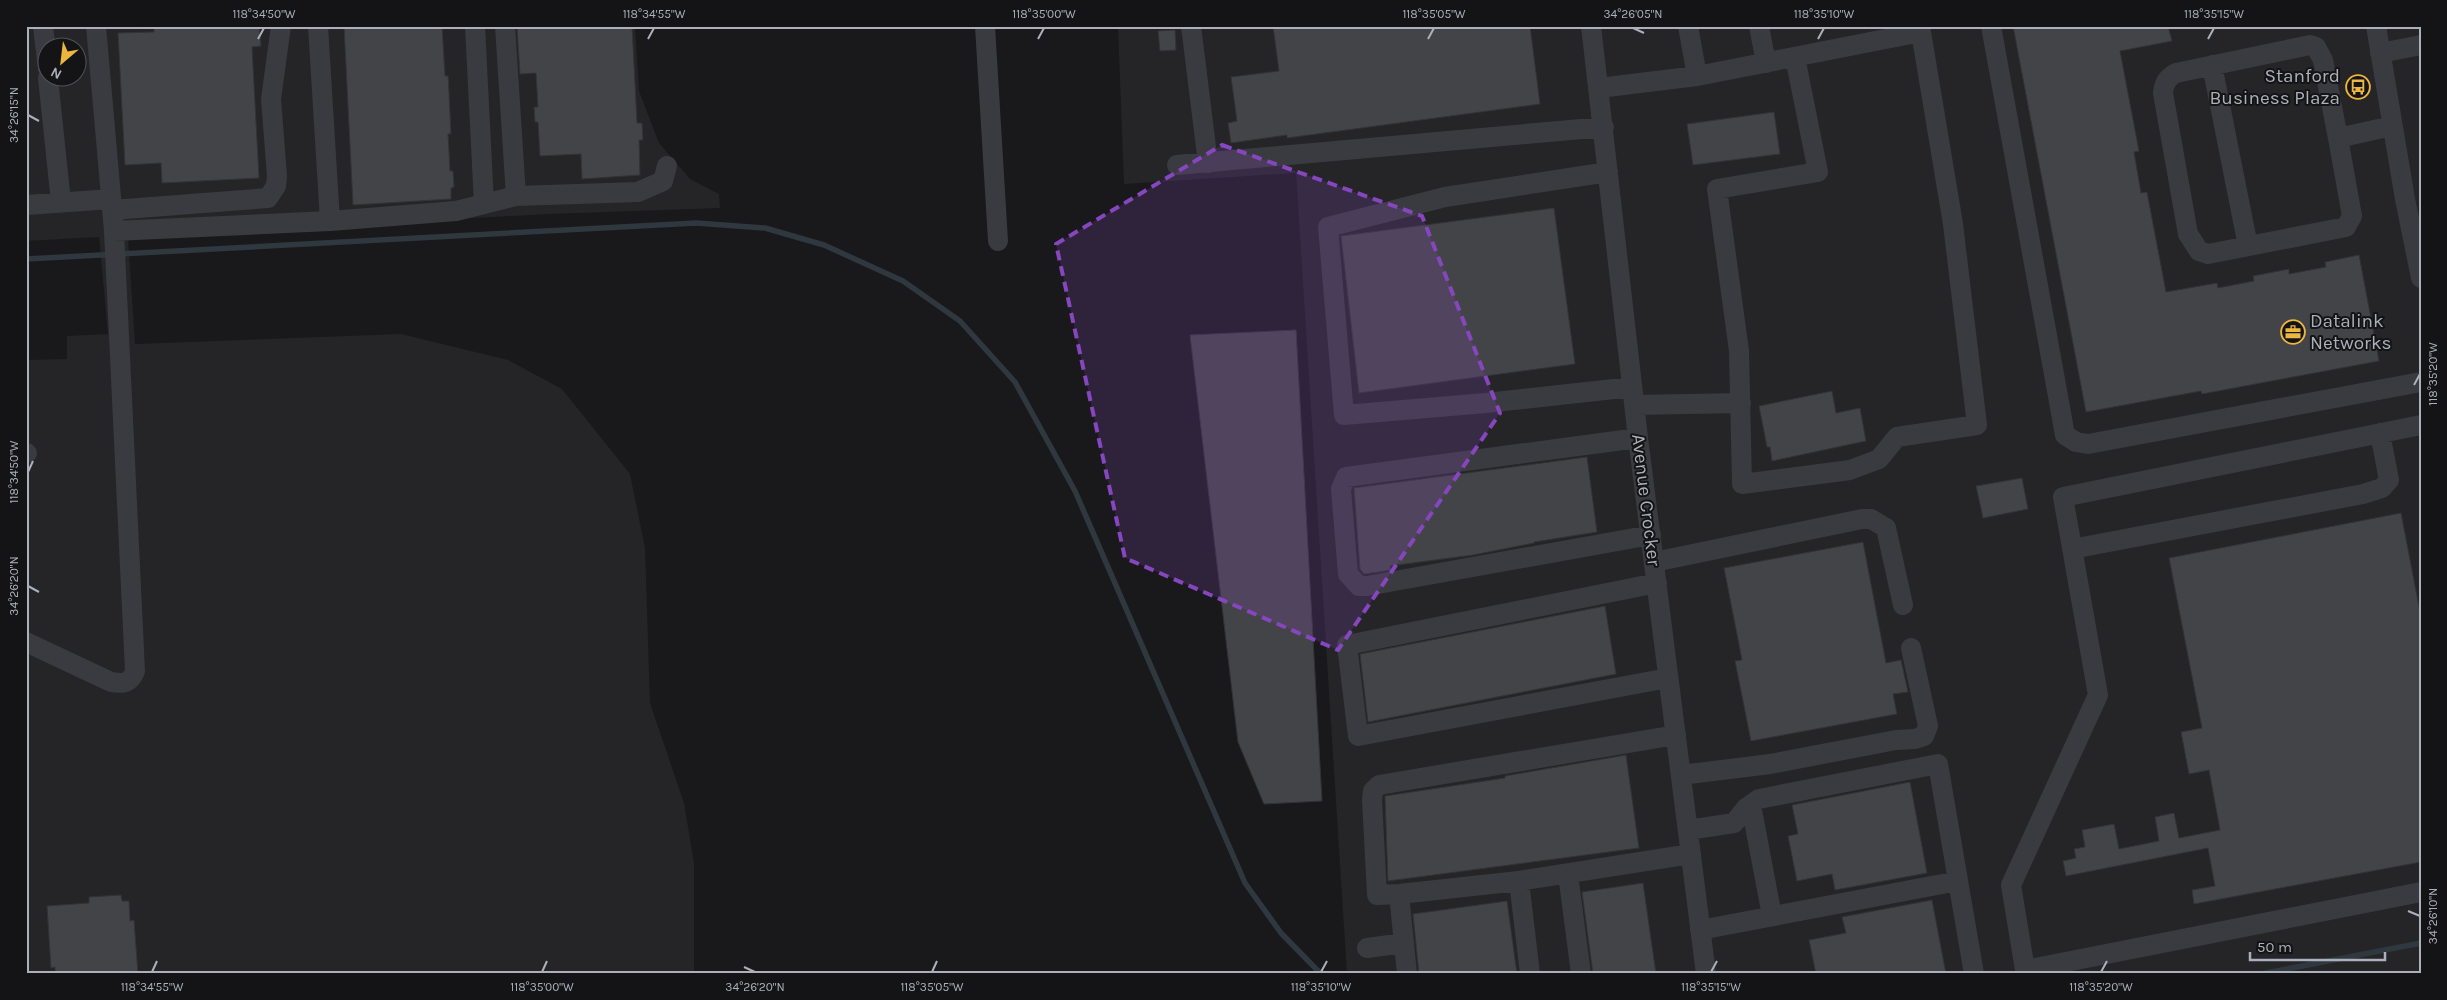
<svg xmlns="http://www.w3.org/2000/svg" width="2447" height="1000" font-family="Karla,sans-serif">
  <rect width="100%" height="100%" fill="#19191b"/>
  <path fill="#252528" fill-rule="evenodd" d="M26 26H635L639 91 659 143 690 179 719 194 720 208 548 214 128 237 135 344 401 334 508 360 562 389 630 474 645 548 650 703 684 803 694 863V974H26V360L67 359V336L108 334 99 237 26 241ZM48 48H78V78H48Z
    M1118 26H2421V974H1347L1296 173 1124 184Z"/>
  <g fill="none" stroke-linecap="round" stroke-linejoin="round">
    <path stroke="#2f383f" stroke-width="5.5" d="M26 259 696 223 765 228 824 245 903 281 960 321 1015 382 1075 491 1245 883 1281 933 1321 974
      M2261 974 2421 943"/>
  </g>
  <path fill="#434448" stroke="#333337" d="M154 26H259L261 46 252 47 259 178 162 183 161 163 125 165 118 33 154 32Z
    M344 26H442L445 76H448L449 93 451 134H448L450 171H453L454 187 451 188V199L353 205Z
    M517 26H632L637 123H642L643 140H639L640 175 582 179 581 154 540 156 538 122H535L534 107H538L536 73 520 74Z
    M1273 26H1530L1540 104 1287 138V135L1231 143 1228 123 1237 121 1231 77 1279 71Z
    M2013 26H2168L2172 41 2120 51 2139 151 2134 152 2141 193 2147 192 2166 292 2217 283 2218 288 2254 281 2253 276 2289 269V274L2326 267 2325 262 2359 255 2379 361 2202 394 2201 391 2086 412Z
    M1175 30 1176 50 1160 51 1158 31Z
    M1774 112 1780 154 1693 165 1687 124Z
    M1554 208 1575 364 1359 393 1341 236Z
    M1296 330 1322 801 1264 804 1238 742 1190 335Z
    M1832 391 1836 413 1860 408 1866 441 1772 461 1770 447H1767L1759 406Z
    M1587 457 1597 532 1534 542V543L1473 555 1390 566 1391 570 1378 572 1364 574 1360 569 1354 488Z
    M2022 478 2028 509 1983 518 1976 486Z
    M2401 513 2421 617V862L2194 904 2192 890 2215 886 2208 848 2066 876 2063 861 2076 858 2074 849 2085 847 2082 830 2114 824 2119 849 2159 841 2155 817 2174 813 2179 838 2220 830 2209 770 2189 774 2181 732 2202 728 2169 558Z
    M1863 542 1886 663 1901 660 1908 692 1893 694 1897 714 1751 741 1735 661 1742 660 1724 568Z
    M1605 606 1616 674 1368 722 1360 654Z
    M1626 755 1639 848 1388 881 1385 796 1505 778V776Z
    M1910 782 1927 873 1835 890 1832 874 1797 881 1788 836 1798 834 1792 805Z
    M1643 883 1656 974H1593L1582 892Z
    M121 895 122 901H129L130 921 134 920 138 974H55V967L51 968 47 906 89 903V897Z
    M1932 900 1946 974H1816L1809 940 1846 933 1842 917Z
    M1507 901 1517 974H1419L1413 914Z"/>
  <g fill="none" stroke-linecap="round" stroke-linejoin="round">
    <path stroke="#3a3b40" stroke-width="20" d="M43 26 48 69
      M96 26 114 231 330 221 318 26
      M475 26 484 204
      M985 26 998 241
      M1191 26 1208 163
      M1591 26 1638 438 1706 974
      M1688 26 1697 76
      M1759 26 1766 63
      M1991 26 2065 435 2076 442 2088 444 2421 382
      M2376 26 2405 199 2421 278
      M2380 53 2421 45
      M1795 57 1818 172 1717 189 1739 351 1742 484 1850 470 1879 459 1897 437 1977 425 1953 224 1920 26
      M2212 65 2248 246
      M48 78 61 202
      M1599 88 1697 76 1921 32
      M2338 138 2323 60 2316 47 2310 45 2176 73C2167 78 2164 83 2163 93L2188 234 2199 251 2208 254 2346 227 2352 216 2338 138 2392 126
      M1177 165 1604 127
      M1608 172 1445 197 1328 227 1344 415 1486 403 1632 387
      M516 196 638 192 663 181 667 166
      M26 205 111 199
      M112 210 268 198 276 186 277 176 271 99 281 26
      M330 221 456 211 516 196 505 26
      M1635 405 1741 403
      M2421 425 2063 497 2098 695 2011 885 2025 970 2421 892
      M1638 438 1346 477 1341 489 1348 574 1359 586H1367L1651 535
      M26 453H27
      M2072 549 2363 494 2382 488 2389 480 2380 433
      M1654 562 1862 519H1871L1886 528 1903 605
      M1657 583 1347 645 1358 736 1668 678
      M26 642 111 682C123 684 130 684 135 671L114 231
      M1681 775 1770 764 1896 740 1915 739 1924 736 1928 726 1911 648
      M1751 805 1772 916
      M1688 830 1734 823 1746 808 1759 799 1938 764 1974 974
      M1568 874 1581 974
      M1519 881 1530 974
      M1399 894 1519 881 1691 854
      M1700 930 1958 881
      M1367 948 1404 943
      M1407 974 1399 894 1377 895 1372 799 1373 791 1379 785 1676 735"/>
  </g>
  <path fill="#8546be" fill-opacity="0.2" stroke="#8546be" stroke-width="4" stroke-dasharray="10 6" stroke-linejoin="round" d="M1222 145 1422 216 1500 413 1338 650 1125 558 1056 244Z"/>
  <path fill="none" stroke="#acb0ba" stroke-width="2" d="M1633 28 1644 33M258 39 264 28M648 39 654 28M1038 39 1044 28M1428 39 1434 28M1818 39 1824 28M2208 39 2214 28M28 115 39 121M2414 385 2420 374M28 472 33 461M28 586 39 592M2408 911 2420 916M744 967 755 972M152 972 157 961M542 972 547 961M932 972 937 961M1321 972 1327 961M1711 972 1717 961M2101 972 2107 961"/>
  <defs>
    <g id="bus-ring" transform="scale(1.25)"><circle r="9.5" fill="#141416" stroke="#ecb740" stroke-width="1.5"/><path d="M-5-6H5V4H4V6H2V4H-2V6H-4V4H-5ZM-3.5-4V0h7V-4ZM-3.5 1.2v1.5H-2V1.2ZM2 1.2v1.5H3.5V1.2Z" fill="#ecb740"/></g>
    <g id="office-ring" transform="scale(1.25)"><circle r="9.5" fill="#141416" stroke="#ecb740" stroke-width="1.5"/><path d="M-6-3h4V-5.5h4V-3h4V5H-6ZM-1-4.5V-3h2v-1.5ZM-6 0V1H6V0Z" fill="#ecb740"/></g>
  </defs>
  <g fill-rule="evenodd">
    <use href="#bus-ring" x="2358" y="87"/>
    <use href="#office-ring" x="2293" y="332"/>
  </g>
  <g text-anchor="middle" dominant-baseline="central" stroke-width="4" stroke-linejoin="round" paint-order="stroke">
    <g font-size="19" fill="#acb0ba" stroke="#141416" text-anchor="end">
      <text x="2340" y="76">Stanford<tspan x="2340" dy="22">Business Plaza</tspan></text>
      <text x="2310" y="321" text-anchor="start">Datalink<tspan x="2310" dy="22">Networks</tspan></text>
    </g>
    <g font-size="19" fill="#acb0ba" stroke="#141416">
      <text transform="translate(1646 500) rotate(83)">Avenue Crocker</text>
    </g>
  </g>
  <rect width="2447" height="1000" fill="none" stroke="#141416" stroke-width="55"/>
  <g transform="translate(62 62) rotate(208)"><circle r="24" fill="#141416" stroke="#515258"/>
  <path d="M0-4L9 19L0 12L-9 19Z" fill="#ecb740"/>
  <text y="-8" font-size="14" font-weight="bold" text-anchor="middle" fill="#acb0ba">N</text>
  </g>
  <path d="M2250 952v8h135v-8" fill="none" stroke="#acb0ba" stroke-width="2.5"/>
  <text x="2257" y="952" font-size="15" fill="#acb0ba" stroke="#141416" stroke-width="4" paint-order="stroke">50 m</text>
  <rect x="28" y="28" width="2392" height="944" fill="none" stroke="#acb0ba" stroke-width="2"/>
  <g font-size="12" text-anchor="middle" fill="#acb0ba">
    <text x="264" y="18">118°34'50"W</text>
    <text x="654" y="18">118°34'55"W</text>
    <text x="1044" y="18">118°35'00"W</text>
    <text x="1434" y="18">118°35'05"W</text>
    <text x="1633" y="18">34°26'05"N</text>
    <text x="1824" y="18">118°35'10"W</text>
    <text x="2214" y="18">118°35'15"W</text>
    <text transform="translate(14 115) rotate(-90)" y="4">34°26'15"N</text>
    <text transform="translate(2433 374) rotate(-90)" y="4">118°35'20"W</text>
    <text transform="translate(14 472) rotate(-90)" y="4">118°34'50"W</text>
    <text transform="translate(14 586) rotate(-90)" y="4">34°26'20"N</text>
    <text transform="translate(2433 916) rotate(-90)" y="4">34°26'10"N</text>
    <text x="152" y="991">118°34'55"W</text>
    <text x="542" y="991">118°35'00"W</text>
    <text x="755" y="991">34°26'20"N</text>
    <text x="932" y="991">118°35'05"W</text>
    <text x="1321" y="991">118°35'10"W</text>
    <text x="1711" y="991">118°35'15"W</text>
    <text x="2101" y="991">118°35'20"W</text>
  </g>
</svg>
